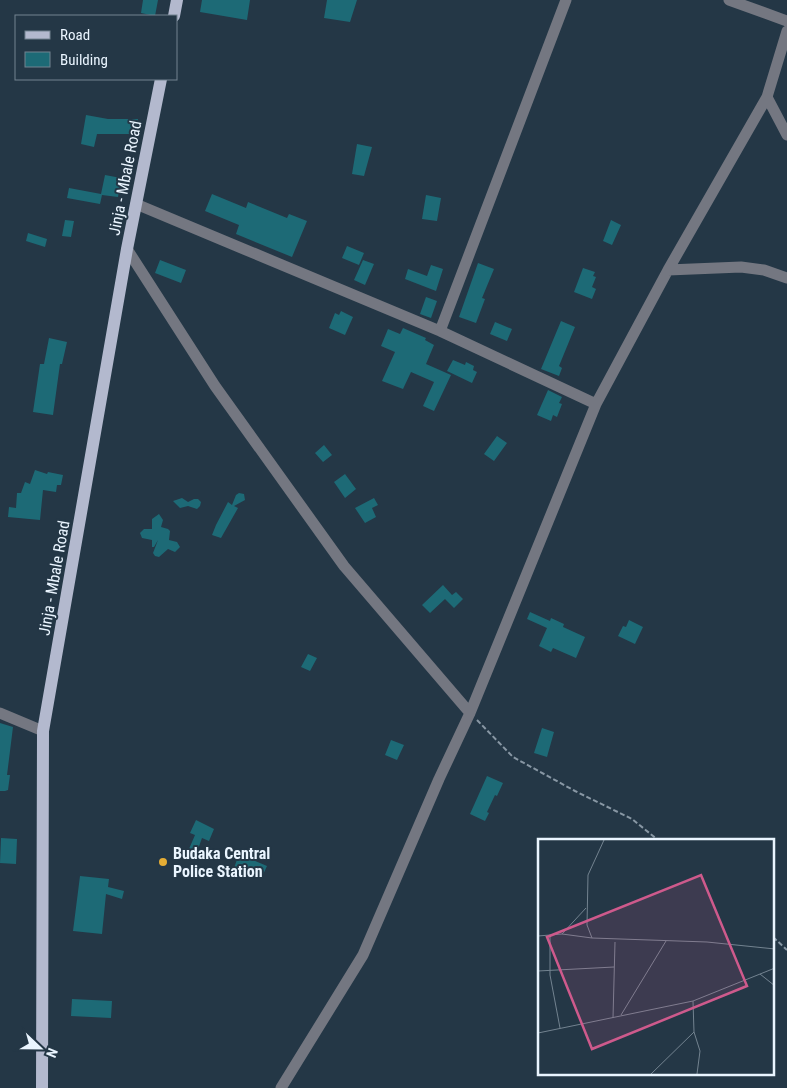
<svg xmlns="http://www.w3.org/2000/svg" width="787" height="1088" font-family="'Roboto Condensed',sans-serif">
  <rect width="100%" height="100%" fill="#243746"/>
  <path fill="#1d6a76" d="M143 0H158L155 16 141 13Z
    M202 0H250L247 20 200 12Z
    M327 0H357L350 22 324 18Z
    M86 115 108 119H138V134H97L94 147 81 144Z
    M357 144 372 147 364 176 352 174Z
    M105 175 121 178 118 197 102 195 100 204 67 198 69 188 101 194Z
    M212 194 246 208 248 202 287 218 289 214 307 221 292 257 236 234 239 225 205 211Z
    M426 195 441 198 437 221 422 219Z
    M65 220 74 221 71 237 62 236Z
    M611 220 621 225 612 245 603 241Z
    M28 233 47 239 45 247 26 241Z
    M347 246 364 253 359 265 342 258Z
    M160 260 186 270 181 283 155 273Z
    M363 260 374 264 365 285 354 280Z
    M478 263 494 269 482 298 485 299 476 323 459 317Z
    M431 265 443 269 436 291 405 279 408 269 427 276Z
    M583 268 595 272 593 276 596 277 592 287 596 289 592 299 574 292Z
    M426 297 437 301 431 318 420 314Z
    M341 311 353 317 345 335 329 328 335 313 339 315Z
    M561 321 575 327 559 366 562 368 559 376 541 369Z
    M495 322 512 329 507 341 490 334Z
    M403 328 426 338 425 340 434 345 426 364 451 375 434 411 423 406 434 382 411 372 403 389 382 381 395 352 381 346 388 329 400 334Z
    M49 338 67 342 62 364H60L53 415 33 412 40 364H44Z
    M453 360 465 365 466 362 474 366 473 370 477 372 472 383 447 371Z
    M548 390 562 397 559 403 562 404 557 417 553 415 551 421 537 415Z
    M497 436 507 443 494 461 484 454Z
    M324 445 332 455 323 462 315 453Z
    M35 470 47 474 48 472 63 475 61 485H57L56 492 43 490 40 520 8 517 9 507 16 508 17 493H21L25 482 30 484Z
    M345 474 356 489 345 498 334 482Z
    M239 493 244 494 245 500 234 506 238 508 221 538 212 535 216 525 228 502 232 505 236 495Z
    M182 498 188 502 194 499H198L201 502 200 506 197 509 188 506 180 508 173 501Z
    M374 498 378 505 372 508 376 517 365 523 355 508Z
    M159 514 163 520 161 527 168 529 170 531 169 540 177 542 180 547 175 552 168 549 159 557 155 556 153 553 158 540 154 547H152V540L142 538 140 533 144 529H152V519Z
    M443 585 452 595 456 592 463 599 454 608 445 599 430 613 422 605Z
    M530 612 550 621 551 618 564 624 563 627 585 637 576 658 553 648 551 652 539 646 547 628 527 619Z
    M629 620 643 627 635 644 618 636 623 626 626 627Z
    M308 654 317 658 310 671 301 667Z
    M0 723 13 727 7 775H10L8 790 5 791H0Z
    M542 728 554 732 547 757 534 753Z
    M391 740 404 745 397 760 385 755Z
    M487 776 503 783 497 796 495 795 487 812 489 813 485 821 470 814Z
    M196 820 214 829 209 841 202 838 197 852 189 849 195 835 190 833Z
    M1 838 17 839 16 864 0 863Z
    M239 854 267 866 261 879 234 868Z
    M80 876 109 879 108 887 124 891 122 899 106 894 102 934 73 931Z
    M72 999 112 1001 111 1018 71 1016Z"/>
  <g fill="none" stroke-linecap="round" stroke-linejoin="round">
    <path stroke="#8897a4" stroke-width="2" stroke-dasharray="5 2.5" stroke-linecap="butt" d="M477 720 513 757 575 791 632 819 658 840
      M773 937 787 950"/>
    <path stroke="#747781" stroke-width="11" d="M729 0 787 21
      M767 97 787 135
      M136 204 440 331 596 404
      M127 249 215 386 344 566 470 713
      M668 270 767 97 787 31
      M440 331 566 0
      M0 713 43 731
      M281 1088 363 955 439 779 470 713 596 404 668 270 741 267 764 270 787 278"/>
    <path stroke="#b3b9ce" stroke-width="12" d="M174 16 177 0
      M42 1088 43 731 127 249 161 79"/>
  </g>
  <circle fill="#e5ad35" stroke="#243746" stroke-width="2" cx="163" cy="862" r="5"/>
  <g text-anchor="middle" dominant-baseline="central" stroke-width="4" stroke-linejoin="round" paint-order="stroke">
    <g font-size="16" fill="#eaf5ff" stroke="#243746">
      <text transform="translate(125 178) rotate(-79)">Jinja - Mbale Road</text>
      <text transform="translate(54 578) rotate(-80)">Jinja - Mbale Road</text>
    </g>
    <g font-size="16" font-weight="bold" fill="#eaf5ff" stroke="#243746" text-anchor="start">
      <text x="173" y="853">Budaka Central<tspan x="173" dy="18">Police Station</tspan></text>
    </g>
  </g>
  <g transform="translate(538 839)">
    <rect width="236" height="236" fill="#243746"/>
    <path fill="none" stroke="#738390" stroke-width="1" d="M66 1 50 36 49 86 54 99 169 103 237 110M24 95 48 69M12 96V136L22 189M0 97 24 95 54 99M0 132 76 128M222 135 237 147M155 162 156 193 162 212 159 235M83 176 128 102M75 179 77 103M0 194 155 162 237 129M113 235 156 193"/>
    <path fill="#ce5a8c" fill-opacity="0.15" stroke="#ce5a8c" stroke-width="2.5" d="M163 36 209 147 54 210 9 98Z"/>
    <rect width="236" height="236" fill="none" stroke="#eaf5ff" stroke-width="2.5"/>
  </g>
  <rect x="15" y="15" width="162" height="65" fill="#243746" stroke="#738390"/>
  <rect x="25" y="31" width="25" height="8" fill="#b3b9ce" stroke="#738390"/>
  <text x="60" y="40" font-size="15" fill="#eaf5ff">Road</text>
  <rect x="25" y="52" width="25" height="15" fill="#1d6a76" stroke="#738390"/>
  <text x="60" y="65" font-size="15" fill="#eaf5ff">Building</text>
  <g transform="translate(40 1048) rotate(112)" stroke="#243746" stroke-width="4" paint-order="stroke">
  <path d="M0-4L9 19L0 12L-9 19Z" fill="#eaf5ff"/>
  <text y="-8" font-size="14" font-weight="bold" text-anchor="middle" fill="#eaf5ff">N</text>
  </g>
</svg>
